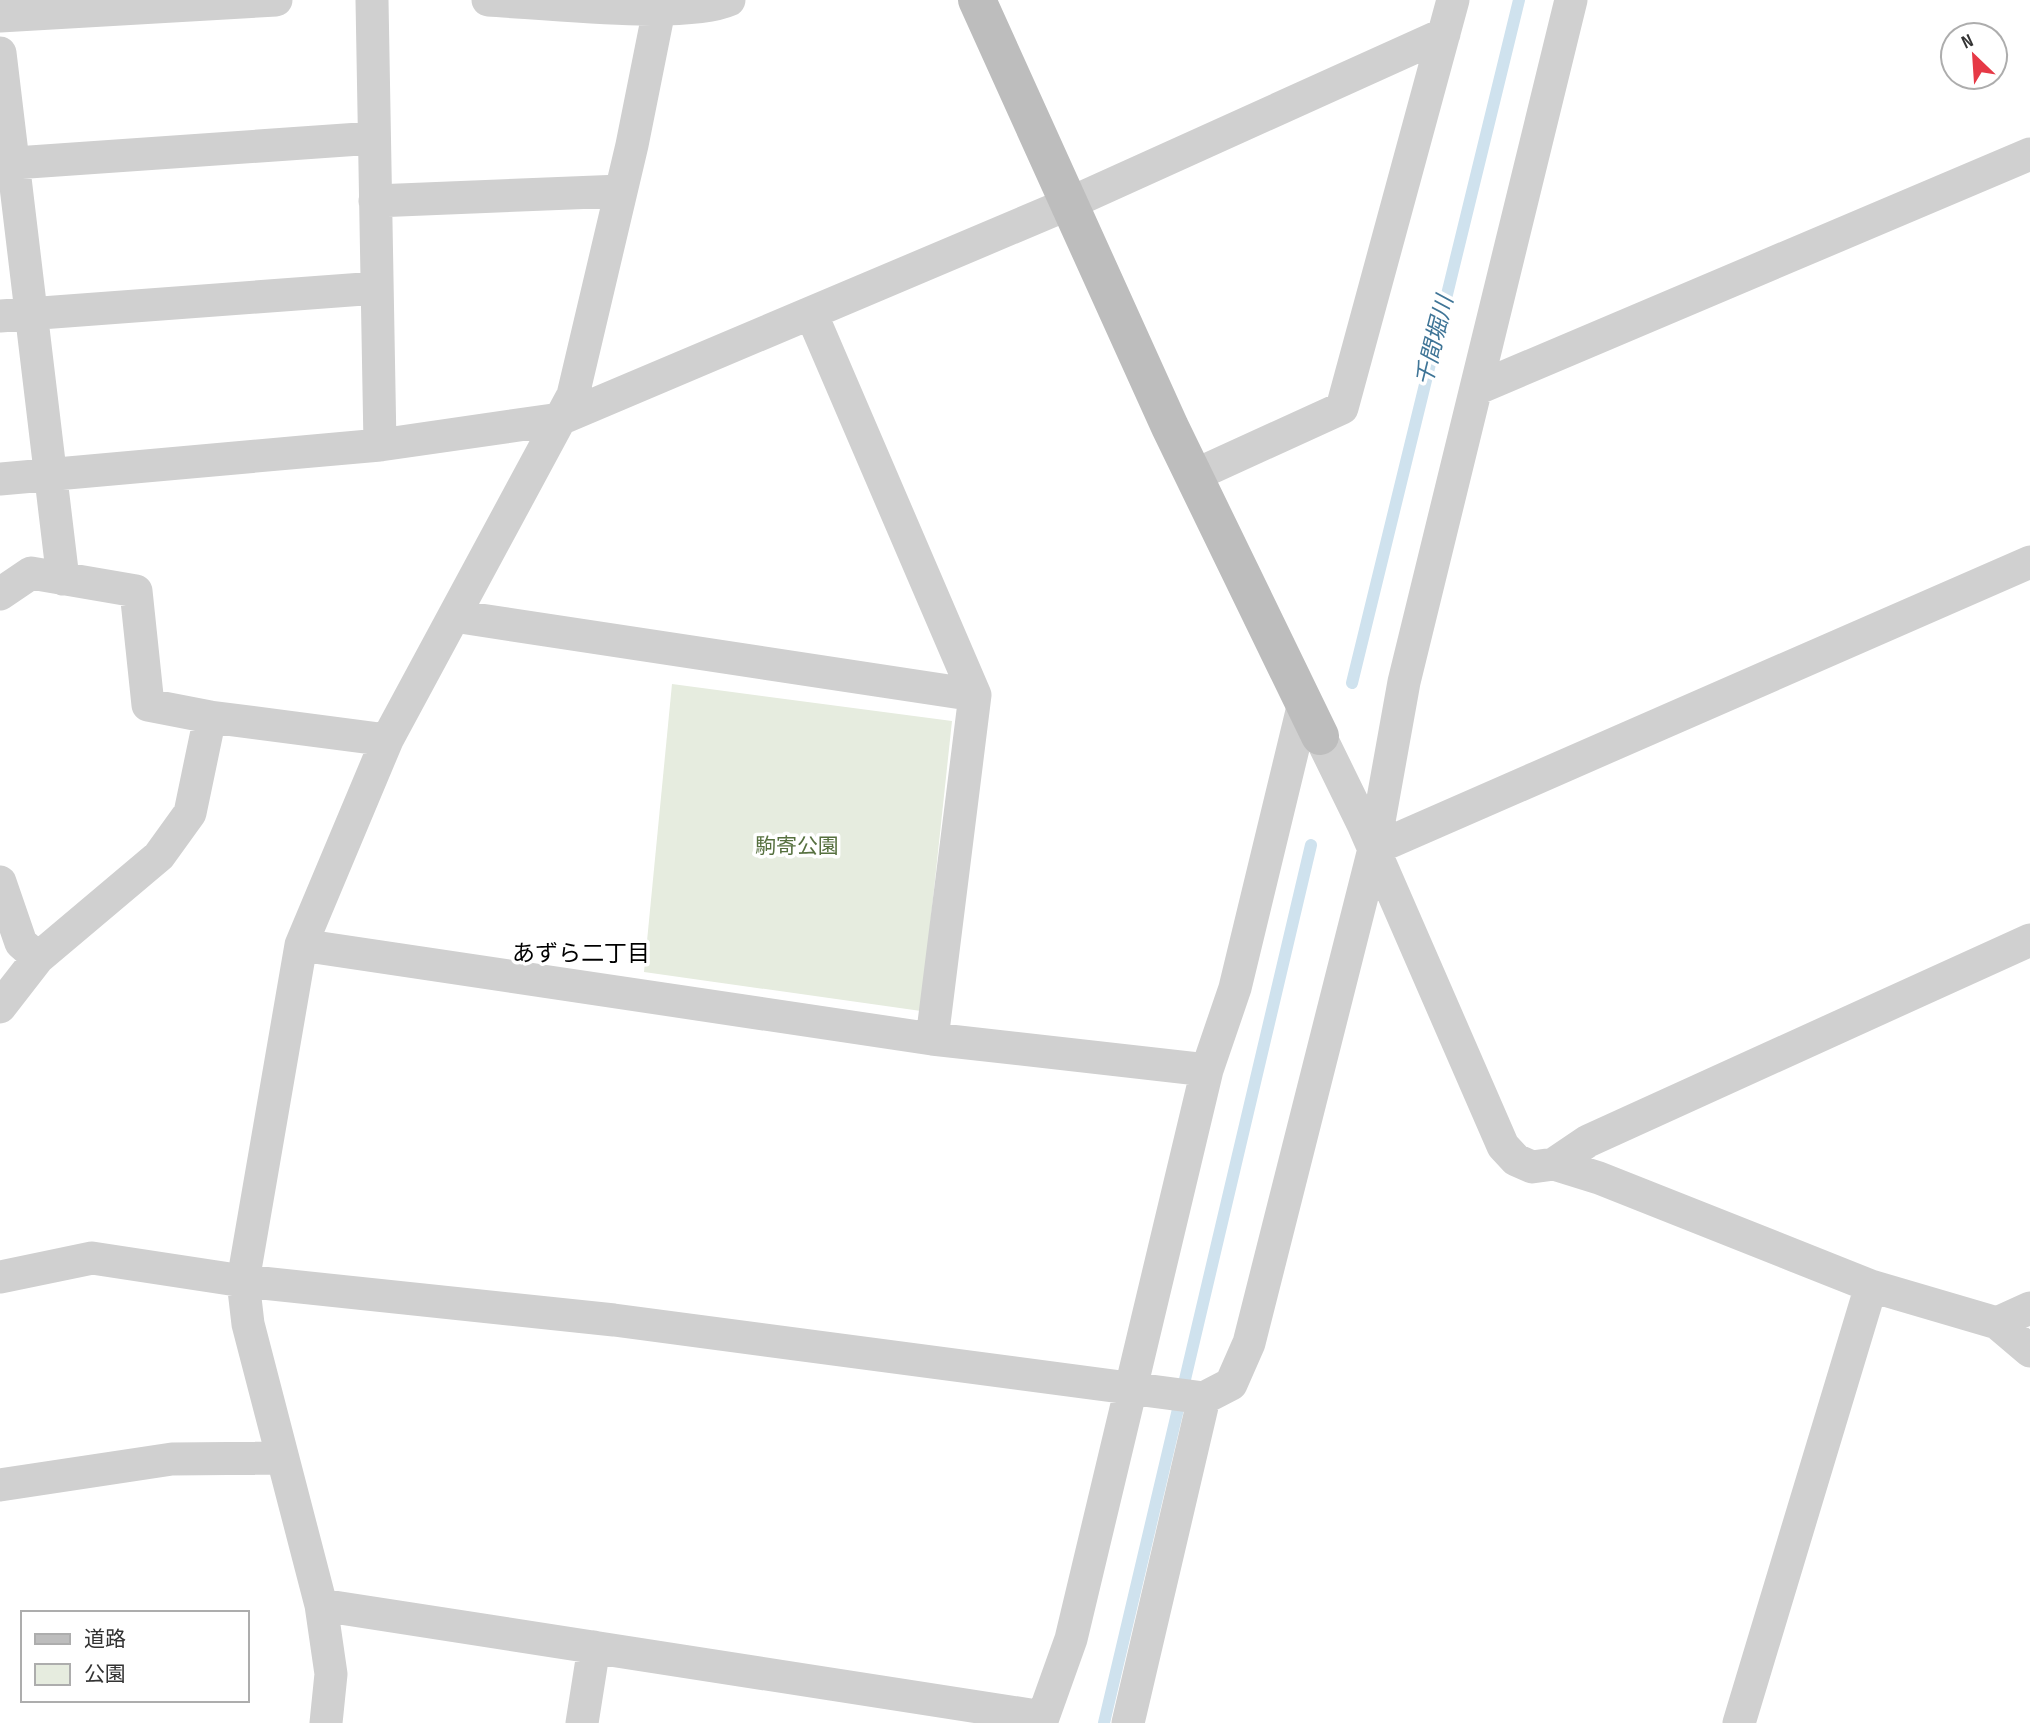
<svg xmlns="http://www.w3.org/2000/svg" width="2030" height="1723" font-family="'Sofia Sans Condensed','Noto Sans JP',sans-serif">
  <rect width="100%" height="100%" fill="#fff"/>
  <path fill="#e6ecdf" d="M672 684 952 721 921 1011 644 972Z"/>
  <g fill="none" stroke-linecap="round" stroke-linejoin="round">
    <path stroke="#cfe2ee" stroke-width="12" d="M1352 683 1519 0
      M1104 1723 1311 845"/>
    <path stroke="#d0d0d0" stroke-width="33" d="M372 0 380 445
      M488 0C542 3 686 19 729 0
      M0 16 276 0
      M0 53 63 579
      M0 164 374 138
      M375 201 621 191
      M811 313 975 695 932 1039
      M0 316 377 288
      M1476 389 2030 154
      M1193 476 1342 408 1453 0
      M0 479 380 445 560 419 1068 204 1444 34
      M0 594 31 573 136 591 148 705 210 717 190 813 159 856 38 958 0 1007
      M454 616 975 695
      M210 717 387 740
      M1320 736 1363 824 1503 1146 1516 1160 1532 1167 1554 1164 1599 1178 1871 1286 1997 1323 2030 1351
      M1374 849 2030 562
      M0 882 21 943 38 958
      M301 945 932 1039 1207 1070
      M1554 1164 1588 1141 2030 940
      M0 1277 92 1258 243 1281 614 1320 1204 1398 1231 1384 1249 1343 1374 849 1404 682 1571 0
      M1997 1323 2030 1308
      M0 1485 172 1459 282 1458
      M321 1605 1043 1717
      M326 1723 331 1674 321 1605 248 1324 243 1281 301 945 387 740 573 395 632 145 661 0
      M582 1723 594 1647
      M1041 1723 1071 1639 1207 1070 1235 988 1304 703
      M1128 1723 1204 1398
      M1739 1723 1871 1286"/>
    <path stroke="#bdbdbd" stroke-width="38" d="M977 0 1170 427 1320 736"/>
  </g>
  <g text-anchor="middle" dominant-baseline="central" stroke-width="7" stroke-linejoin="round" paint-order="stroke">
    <g font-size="21" fill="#56703f" stroke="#fff">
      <text x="797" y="846">駒寄公園</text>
    </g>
    <g font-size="23" font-style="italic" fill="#3f7597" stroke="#fff">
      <text transform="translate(1435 341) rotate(-76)">千間堀川</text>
    </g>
    <g font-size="23" fill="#000" stroke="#fff">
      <text x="581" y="954">あずら二丁目</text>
    </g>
  </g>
  <rect x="21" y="1611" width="228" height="91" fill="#ffffff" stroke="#adadad" stroke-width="2"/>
  <rect x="35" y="1634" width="35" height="10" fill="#bdbdbd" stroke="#adadad" stroke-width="2"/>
  <text x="84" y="1646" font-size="21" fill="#333333">道路</text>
  <rect x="35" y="1664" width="35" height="21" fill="#e6ecdf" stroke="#adadad" stroke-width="2"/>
  <text x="84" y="1681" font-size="21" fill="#333333">公園</text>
  <g transform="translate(1974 56) rotate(335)"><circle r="33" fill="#ffffff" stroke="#adadad" stroke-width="2"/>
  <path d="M0-5L12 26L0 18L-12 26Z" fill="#e63946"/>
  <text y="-10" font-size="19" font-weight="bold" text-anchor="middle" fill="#333333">N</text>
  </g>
</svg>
